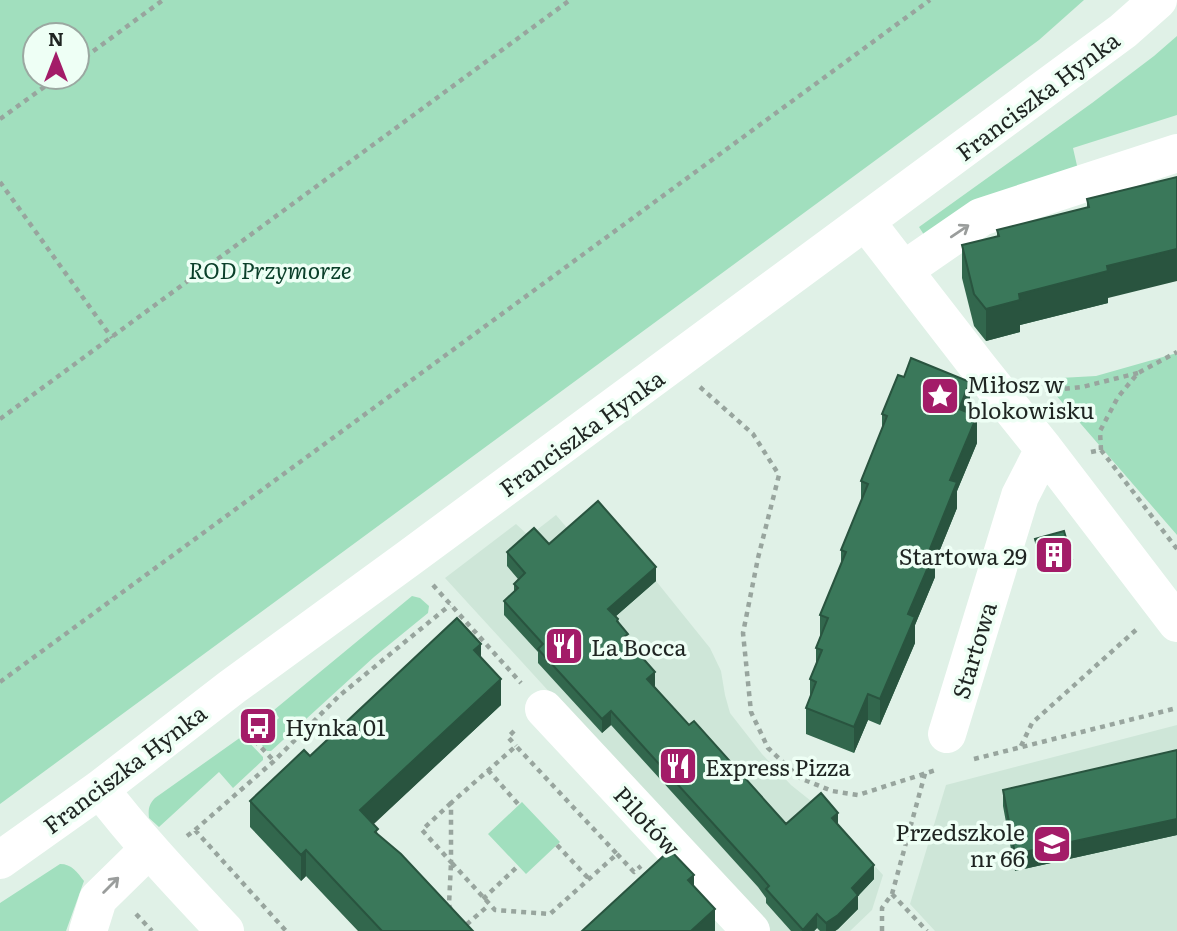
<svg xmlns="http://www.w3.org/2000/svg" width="1177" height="931" font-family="Literata,serif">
  <rect width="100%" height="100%" fill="#e0f1e7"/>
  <path fill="#cee6d8" d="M556 515 574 536 598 515 656 581 710 648 721 671 725 695 730 713 762 754 791 785 811 801 821 807 883 875 872 910 850 931H768L445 578 516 524 529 536Z
    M1177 725V931H935L910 904 946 785Z"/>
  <path fill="#a1dfbe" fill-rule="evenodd" d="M0 0H1084L1039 40 0 804ZM35 35H77V77H35Z
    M1177 36V115L1073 148 1078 170 928 241 919 227 1092 103 1154 56Z
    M1177 353V535L1042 379 1096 376Z
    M412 596 420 598 429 606 428 613 374 657 271 751H267L256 738 279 718 274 710Z
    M241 737H244L263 757V760L233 788 219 772 159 827 149 818C148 809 149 804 155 798Z
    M522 802 560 842 526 874 488 834Z
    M60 864C72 864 77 872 84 881L66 931H0V903Z"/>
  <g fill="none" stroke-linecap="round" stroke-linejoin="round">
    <path stroke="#98a59e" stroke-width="4.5" stroke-dasharray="5 5" stroke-linecap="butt" d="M77 63 163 0
      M0 119 58 77
      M0 182 112 338
      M700 387 753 434 779 475 758 558 743 633 751 712 768 748 800 778 832 791 858 795 936 770
      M1045 391 1082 387 1138 373
      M0 419 570 0
      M1101 450 1100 431 1118 397 1138 373 1177 352
      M1091 452 1101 450 1177 549
      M433 585 521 683
      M0 682 930 0
      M241 726 274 761
      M514 731 508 737 516 746
      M1021 746 1032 723 1137 629
      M974 759 1177 708
      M488 770 519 805
      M451 803 422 830 451 862V803L516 746 617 854 550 914 495 910 451 862
      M195 830 274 761 339 696 450 605
      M187 836 195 830 286 931
      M557 845 589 879
      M617 854 634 872 641 866
      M892 894 927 931
      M483 899 518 866
      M451 910 449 905 451 863
      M136 914 152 931
      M459 931 489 905
      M882 931V908L892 894 926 770"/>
    <path stroke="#fff" stroke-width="38" d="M866 222 979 368 1044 449 1177 623
      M904 270 981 217 1177 153
      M544 709 751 931
      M947 734 1020 496 1044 449
      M100 789C138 839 182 885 225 931
      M0 860 100 789 232 687 409 558 1123 31 1158 0
      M88 931 98 899 149 849"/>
  </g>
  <path fill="#32674d" d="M1087 199 1108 298V303L1020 325V332L986 341 974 326 962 278V245L997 237V230L1087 208Z
    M970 408 968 412 977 443 957 491V508L935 562V577L915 625V643L880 725 868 720 854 753 806 734V708L810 698V679L816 664V648L820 637V615L841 564V550L861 502V481L882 429V414Z
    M1035 539 1072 565 1043 573 1035 545Z
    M549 544 656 581 616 616 628 642 655 686 654 687 689 725 786 824 838 825 874 879 858 896V909L838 929 835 931H820L817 928 814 931H791L766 903V898L758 887 611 725 602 733 538 663V652L504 615V601L514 592V584L518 579 507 566V552Z
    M481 657 501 705 373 824 378 834 473 931H358L306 876 301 881 250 827V801Z
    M1177 750V835L1015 871 1003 806V790Z"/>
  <path fill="#29543f" d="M1177 249V281L1108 298V303L1020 325V332L986 341V309L1019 294 1107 266Z
    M970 382V408L959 435V409Z
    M977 416V443L957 491V508L935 562V577L915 625V643L880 725V699L930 549 950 480Z
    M1072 559V565L1043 573V567Z
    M656 567V581L608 623V609Z
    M481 644V670L474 650Z
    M655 672V686L647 693V679Z
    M501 679V705L360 837V810Z
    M868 694V720L854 753V727Z
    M611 711V725L602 733V719Z
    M838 813V827L832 818Z
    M1177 819V835L1015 871V854Z
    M306 850V876L301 881V855Z
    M874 865V879L858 896V909L838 929 835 931H826V923L852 888Z
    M694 875V901L688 880Z
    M715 909V931H691Z
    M817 914V928L814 931H803Z"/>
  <path fill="#3a785a" stroke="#29543f" stroke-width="2" d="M1177 177V249L1107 266 1108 271 1019 294 1020 300 986 309 974 294 962 245 999 236 997 230 1089 207 1087 199Z
    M911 358 970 382 959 409 977 416 950 480 957 482 930 549 935 551 908 614 915 617 880 699 868 694 854 727 806 708 816 682 810 679 822 650 816 648 828 618 820 615 846 552 841 550 868 484 861 481 887 416 882 414 898 375 904 377Z
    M598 501 656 567 608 609 618 619 617 621 628 634 624 637 655 672 647 679 689 725 694 721 786 824 821 793 838 813 832 818 874 865 852 888 858 895 838 915 826 923 817 914 803 930 766 889 769 886 758 873 611 711 602 719 538 649 543 644 504 601 518 588 514 584 525 573 507 552 534 528 549 544Z
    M1064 531 1072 559 1043 567 1035 539Z
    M457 618 481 644 474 650 501 679 360 810 378 829 375 832 401 854 473 931H382L306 850 301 855 250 801 304 750 310 756Z
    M1177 750V819L1015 854 1003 790Z
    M670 850 694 875 688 880 715 909 691 931H582Z"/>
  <defs><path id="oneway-shaft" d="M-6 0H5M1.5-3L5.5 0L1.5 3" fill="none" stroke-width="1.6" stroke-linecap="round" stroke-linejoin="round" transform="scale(1.75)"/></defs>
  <g stroke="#9a9d9c">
    <use href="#oneway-shaft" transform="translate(960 231) rotate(-34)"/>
    <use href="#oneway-shaft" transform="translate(111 885) rotate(-45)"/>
  </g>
  <defs>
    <g id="sight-square" transform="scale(2.0125)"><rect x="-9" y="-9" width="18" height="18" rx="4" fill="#a31c68" stroke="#eefff5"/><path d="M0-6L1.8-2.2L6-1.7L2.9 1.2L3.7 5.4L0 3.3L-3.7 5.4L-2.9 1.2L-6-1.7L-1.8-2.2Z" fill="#fff"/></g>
    <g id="building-square" transform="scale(2.0125)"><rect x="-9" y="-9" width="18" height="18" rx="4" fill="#a31c68" stroke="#eefff5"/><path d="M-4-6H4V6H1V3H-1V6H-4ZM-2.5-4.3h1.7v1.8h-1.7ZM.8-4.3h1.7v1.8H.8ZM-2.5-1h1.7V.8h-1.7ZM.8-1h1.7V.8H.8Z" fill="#fff"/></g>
    <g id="restaurant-square" transform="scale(2.0125)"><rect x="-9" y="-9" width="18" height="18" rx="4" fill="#a31c68" stroke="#eefff5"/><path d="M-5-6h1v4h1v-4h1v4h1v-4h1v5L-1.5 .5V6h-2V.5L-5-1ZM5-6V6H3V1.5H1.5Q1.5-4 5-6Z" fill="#fff"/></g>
    <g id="bus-square" transform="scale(2.0125)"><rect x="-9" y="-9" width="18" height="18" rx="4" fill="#a31c68" stroke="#eefff5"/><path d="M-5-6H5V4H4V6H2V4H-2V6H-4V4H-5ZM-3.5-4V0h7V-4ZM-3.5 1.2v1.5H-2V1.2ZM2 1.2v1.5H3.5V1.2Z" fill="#fff"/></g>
    <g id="school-square" transform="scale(2.0125)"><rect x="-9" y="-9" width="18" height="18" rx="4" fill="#a31c68" stroke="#eefff5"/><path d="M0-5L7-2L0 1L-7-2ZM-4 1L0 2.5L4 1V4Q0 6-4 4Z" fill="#fff"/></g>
  </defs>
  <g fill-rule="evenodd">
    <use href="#sight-square" x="940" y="396"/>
    <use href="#building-square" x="1054" y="555"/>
    <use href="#restaurant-square" x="564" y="646"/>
    <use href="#bus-square" x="258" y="726"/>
    <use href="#restaurant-square" x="678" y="766"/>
    <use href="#school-square" x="1052" y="844"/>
  </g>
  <g text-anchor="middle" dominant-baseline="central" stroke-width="7" stroke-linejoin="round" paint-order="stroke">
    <g font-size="23" fill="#1f2522" stroke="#eefff5">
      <text transform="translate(1037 95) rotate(-37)">Franciszka Hynka</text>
      <text transform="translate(581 432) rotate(-36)">Franciszka Hynka</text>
      <text transform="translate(973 650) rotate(-73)">Startowa</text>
      <text transform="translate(124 768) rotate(-37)">Franciszka Hynka</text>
      <text transform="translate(648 820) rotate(47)">Pilotów</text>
    </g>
    <g font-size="23" font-style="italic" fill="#0b402a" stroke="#eefff5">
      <text x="270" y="269">ROD Przymorze</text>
    </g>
    <g font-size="23" fill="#1f2522" stroke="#eefff5" text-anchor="start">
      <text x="967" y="383">Miłosz w<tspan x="967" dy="26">blokowisku</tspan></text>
      <text x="1027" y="555" text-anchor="end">Startowa 29</text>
      <text x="591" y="646">La Bocca</text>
      <text x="285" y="726">Hynka 01</text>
      <text x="705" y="766">Express Pizza</text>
      <text x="1025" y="831" text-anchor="end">Przedszkole<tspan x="1025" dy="26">nr 66</tspan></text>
    </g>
  </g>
  <g transform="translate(56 56)"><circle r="33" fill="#eefff5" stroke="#9ba8a1" stroke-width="2"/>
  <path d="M0-5L12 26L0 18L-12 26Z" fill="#a31c68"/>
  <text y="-10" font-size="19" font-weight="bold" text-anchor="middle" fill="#1f2522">N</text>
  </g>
</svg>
